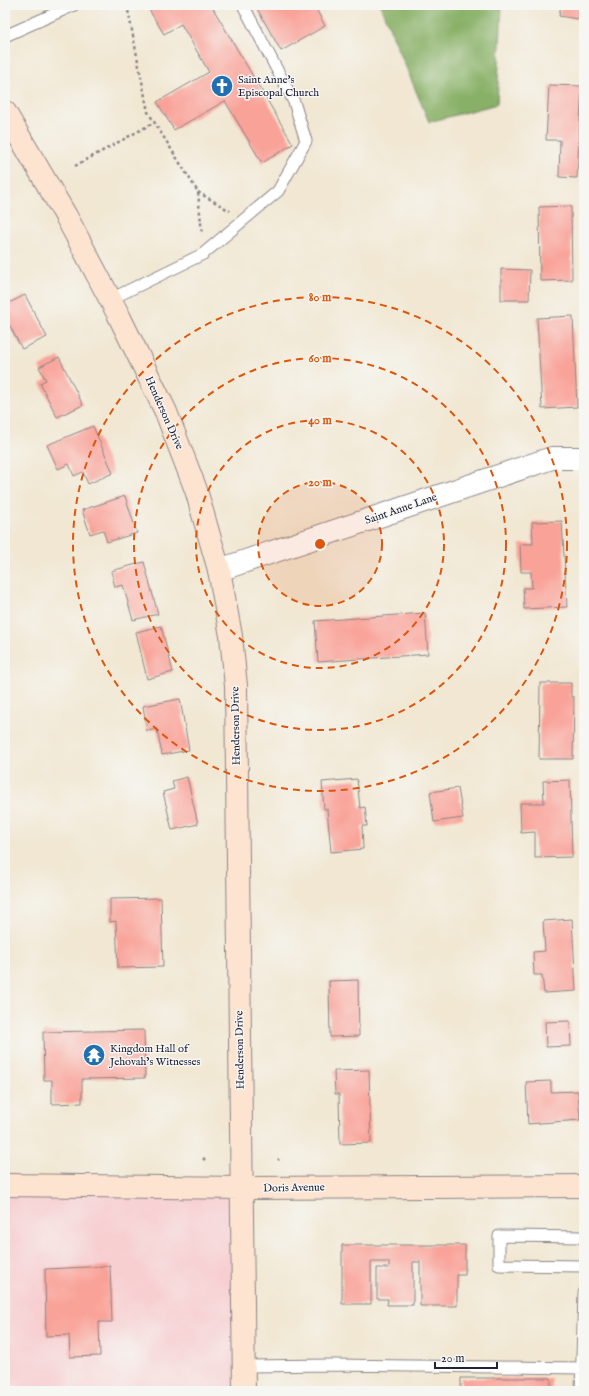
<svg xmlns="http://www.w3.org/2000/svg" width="589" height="1396" font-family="'IM FELL English',serif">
  <rect width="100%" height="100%" fill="#f6f6f2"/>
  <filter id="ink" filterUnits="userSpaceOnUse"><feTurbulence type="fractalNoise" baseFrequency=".025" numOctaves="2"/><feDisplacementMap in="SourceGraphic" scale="8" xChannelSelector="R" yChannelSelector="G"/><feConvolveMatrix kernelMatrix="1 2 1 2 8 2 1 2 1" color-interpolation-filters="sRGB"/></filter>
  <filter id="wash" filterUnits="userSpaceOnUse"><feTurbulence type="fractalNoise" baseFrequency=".012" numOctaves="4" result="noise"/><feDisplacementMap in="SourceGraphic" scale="16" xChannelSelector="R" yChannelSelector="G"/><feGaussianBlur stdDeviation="0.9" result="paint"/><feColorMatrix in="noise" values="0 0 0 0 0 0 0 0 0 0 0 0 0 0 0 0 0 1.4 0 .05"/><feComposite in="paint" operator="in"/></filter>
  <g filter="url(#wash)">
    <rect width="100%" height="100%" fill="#f1e7d2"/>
    <path fill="#f7cfd1" d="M5 1185 241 1188 244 1391H5Z"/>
    <path fill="#88b066" stroke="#556950" d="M380 5H502L497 104 429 122Z"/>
    <g id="blocks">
      <path fill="#f9a298" d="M153 5H211L293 144 262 163 225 101 174 130 157 102 209 72 181 24 164 34 148 8Z
        M255 5H314L325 26 281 51Z
        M561 5H584V20L559 16Z
        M549 85 582 86 577 178 559 177 560 140H546Z
        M571 206 572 280 540 281 539 207Z
        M501 269 530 270 529 300H501Z
        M25 295 47 337 22 349 5 317V305Z
        M573 316 577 407 542 409 537 318Z
        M59 357 83 405 57 417 40 383 46 380 39 367Z
        M93 426 113 473 88 484 83 472 74 476 69 464 58 469 47 445Z
        M125 496 137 533 107 542 103 530 90 534 82 510Z
        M562 521 567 607 524 609 523 588H532L531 572H521L520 544H533L532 522Z
        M144 562 158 614 133 620 123 585 115 587 111 571Z
        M425 613 428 654 318 662 315 621Z
        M161 626 173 672 147 679 136 632Z
        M540 683H571V697H574L573 759H539Z
        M180 699 189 750 162 755 157 729 147 731 143 706Z
        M187 777 198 824 172 830 163 792 174 789 172 781Z
        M357 779 360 808 365 807 367 826H362L363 849 331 852 327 809H324L322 782Z
        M570 780 572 857 535 858V832L521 833 520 803H544L543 781Z
        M458 788 463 818 434 822 430 792Z
        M161 898 163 967 118 968 116 921 110 922V899Z
        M572 919 576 991 544 993 542 975H534L533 952 545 951 543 921Z
        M358 980 359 1036 330 1037 329 981Z
        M570 1021 571 1046 546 1047 545 1022Z
        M144 1030 145 1078 82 1079V1103L52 1104V1080H44L43 1032Z
        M369 1070 371 1143 340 1144 339 1094H335L334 1071Z
        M551 1081V1092L578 1091 580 1120 528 1124 526 1082Z
        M342 1245H465V1275H457V1306H420V1262H413V1305H387L388 1299H377V1268H389V1262H371V1304H342Z
        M110 1266 112 1322H99L100 1356 70 1357 69 1335 46 1336 45 1269Z
        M461 1378H551V1391H461Z"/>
    </g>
  </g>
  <g filter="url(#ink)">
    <use href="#blocks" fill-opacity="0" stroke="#8a8486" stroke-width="1"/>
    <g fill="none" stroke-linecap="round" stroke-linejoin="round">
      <g stroke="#8a8486" stroke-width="13">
        <path id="lane" d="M5 36 74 5
          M111 299 203 254 278 191 306 141 294 102 243 5
          M584 1237 499 1236V1265L584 1266
          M243 1366 331 1365 584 1368
          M581 1391 584 1293"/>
      </g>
      <g stroke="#8a8486" stroke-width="24">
        <path id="street" d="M219 570 552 458H584"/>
      </g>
      <g stroke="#8a8486" stroke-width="24">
        <path id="secondary" d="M5 112 66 216 118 314 166 412 196 490 219 570 231 636 236 686 244 1391
          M5 1185 241 1188 584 1186"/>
      </g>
      <path stroke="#8a8486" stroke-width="2.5" stroke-dasharray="3 3" stroke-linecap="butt" d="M127 5 148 112 198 192 202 234
        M75 166 155 122
        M198 192 230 211
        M203 1158 205 1160
        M278 1160 279 1159"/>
      <use href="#lane" stroke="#fff" stroke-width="11"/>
      <use href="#street" stroke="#fff" stroke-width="22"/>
      <use href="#secondary" stroke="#fde4d1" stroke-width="22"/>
    </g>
  </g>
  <circle cx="320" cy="544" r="62" fill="#de560e" fill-opacity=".12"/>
  <g fill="none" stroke="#de560e" stroke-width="2" stroke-dasharray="7 5">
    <circle cx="320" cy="544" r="62"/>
    <circle cx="320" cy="544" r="124"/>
    <circle cx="320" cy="544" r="186"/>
    <circle cx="320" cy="544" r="247"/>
  </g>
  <defs>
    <g id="church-disc" transform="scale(1.15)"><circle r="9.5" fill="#1f6fb2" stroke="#f6f6f2"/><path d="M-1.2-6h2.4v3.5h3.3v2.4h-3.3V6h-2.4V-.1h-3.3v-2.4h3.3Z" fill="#fff"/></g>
    <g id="temple-disc" transform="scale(1.15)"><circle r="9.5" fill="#1f6fb2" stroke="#f6f6f2"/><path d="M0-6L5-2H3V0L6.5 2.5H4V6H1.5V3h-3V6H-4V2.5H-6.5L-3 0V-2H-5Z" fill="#fff"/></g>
  </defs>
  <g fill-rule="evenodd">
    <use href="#church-disc" x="222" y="86"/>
    <use href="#temple-disc" x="94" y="1055"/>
  </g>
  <g text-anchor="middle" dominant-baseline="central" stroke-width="3" stroke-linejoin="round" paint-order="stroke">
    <g font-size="11" fill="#22223b" stroke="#f6f6f2" text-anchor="start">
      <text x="238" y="80">Saint Anne's<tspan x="238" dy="13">Episcopal Church</tspan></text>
      <text x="110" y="1049">Kingdom Hall of<tspan x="110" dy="13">Jehovah’s Witnesses</tspan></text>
    </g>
    <g font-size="11" fill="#22223b" stroke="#f6f6f2">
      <text transform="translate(164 413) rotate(66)">Henderson Drive</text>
      <text transform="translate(401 509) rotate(-19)">Saint Anne Lane</text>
      <text transform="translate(236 726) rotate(-91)">Henderson Drive</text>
      <text transform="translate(240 1050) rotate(-91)">Henderson Drive</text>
      <text transform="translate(294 1188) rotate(-1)">Doris Avenue</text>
    </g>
  </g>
  <circle cx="320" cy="544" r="6" fill="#de560e" stroke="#f6f6f2" stroke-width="2"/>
  <g font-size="12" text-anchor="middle" font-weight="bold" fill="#de560e" stroke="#f6f6f2" stroke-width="3" stroke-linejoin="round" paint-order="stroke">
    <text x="320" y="301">80 m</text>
    <text x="320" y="362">60 m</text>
    <text x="320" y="424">40 m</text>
    <text x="320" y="486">20 m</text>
  </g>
  <rect width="589" height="1396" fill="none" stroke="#f6f6f2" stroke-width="20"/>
  <path d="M435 1362v6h62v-6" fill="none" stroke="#22223b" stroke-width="2"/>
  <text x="441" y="1362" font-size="12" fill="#22223b" stroke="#f6f6f2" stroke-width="3" paint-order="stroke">20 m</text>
</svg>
